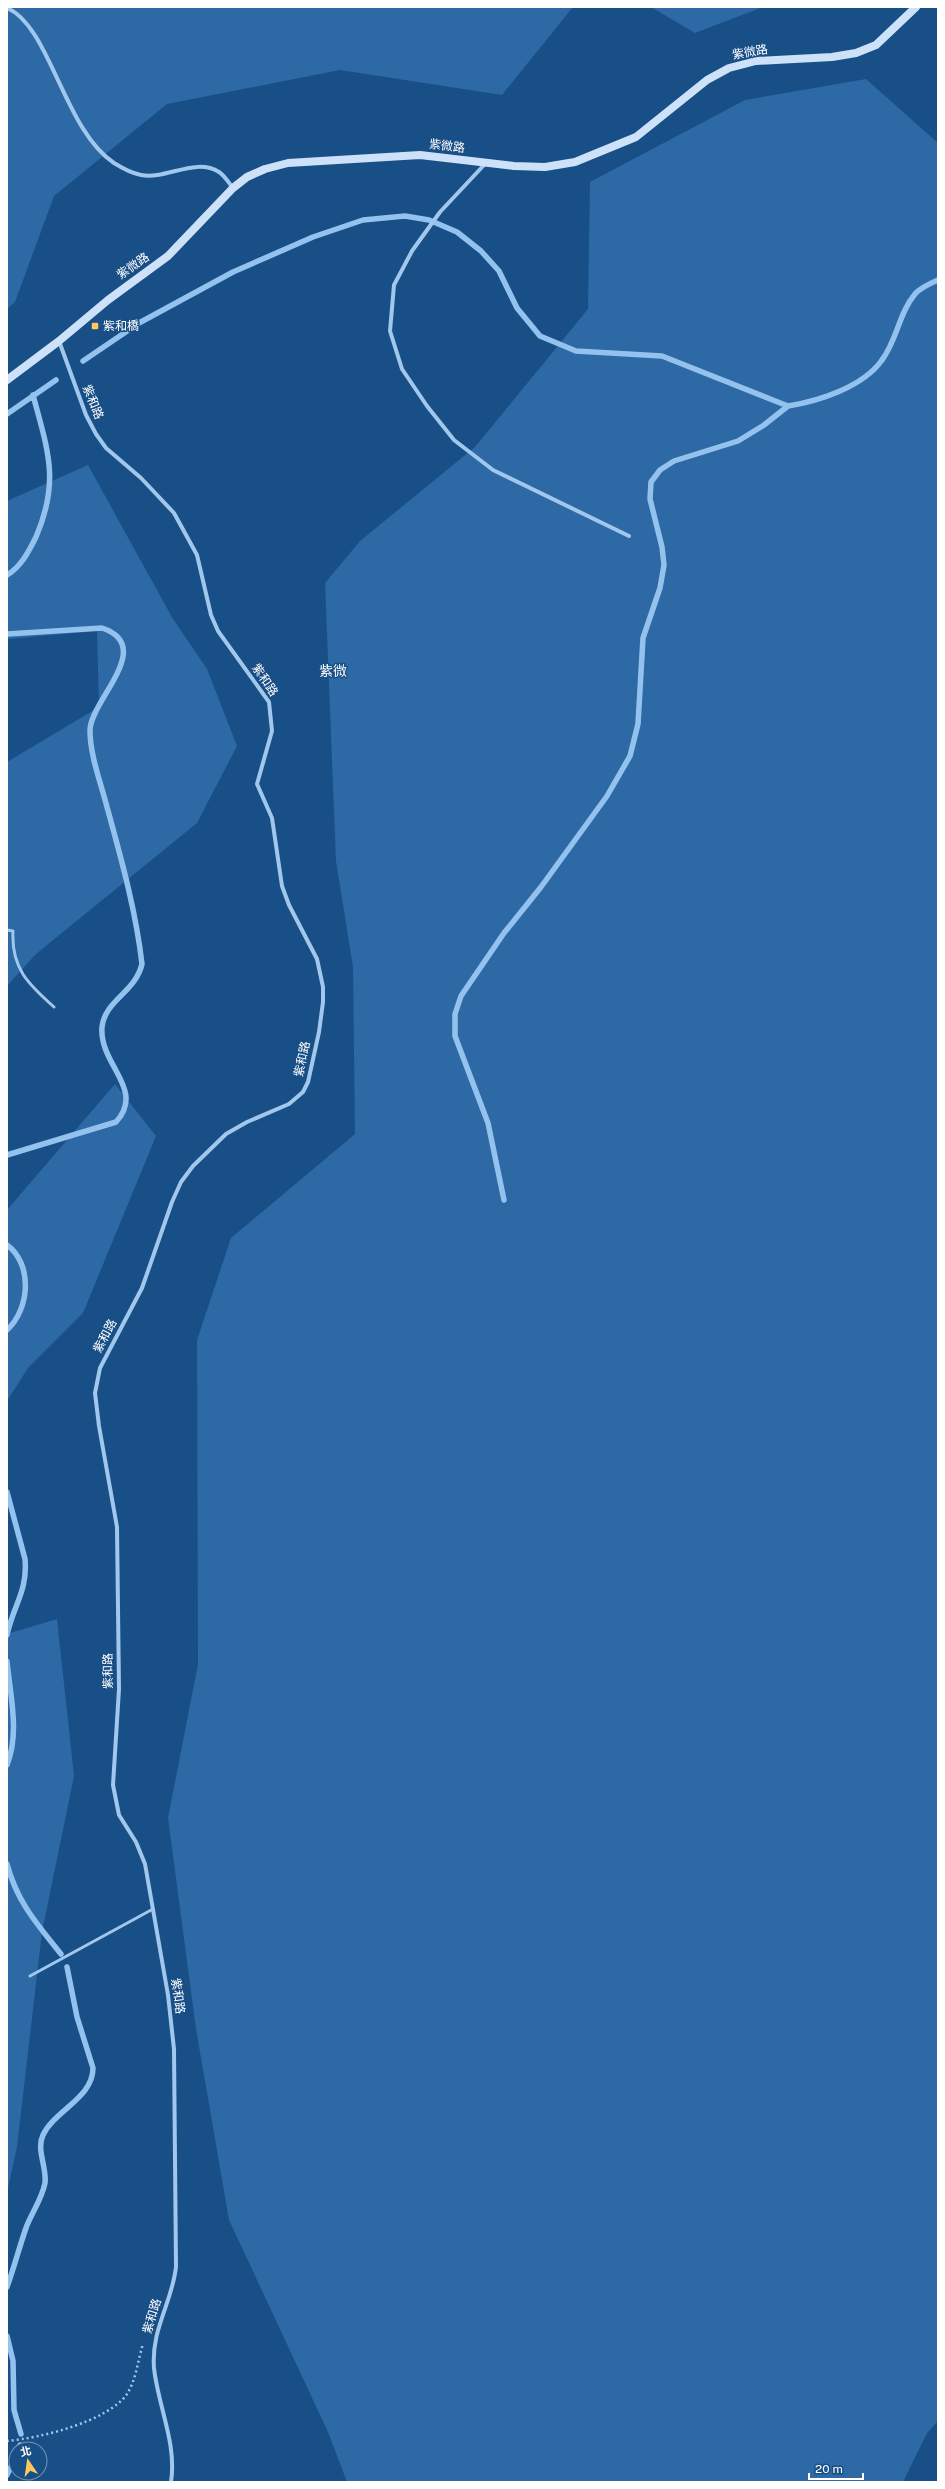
<svg xmlns="http://www.w3.org/2000/svg" width="945" height="2489" font-family="'Public Sans','Noto Sans TC',sans-serif">
  <rect width="100%" height="100%" fill="#194f87"/>
  <path fill="#2c69a5" d="M7 7H573L502 95 340 70 167 104 54 196 15 302 7 309Z
    M651 7H763L695 33Z
    M866 79 938 143V2421L927 2433 903 2482H347L328 2432 229 2220 196 2029 168 1818 198 1664 197 1340 231 1238 355 1134 353 967 336 861 325 583 360 541 475 447 588 309 590 182 745 100Z
    M88 465 173 619 207 669 237 746 197 823 36 954 7 986V762L99 707 97 631 7 639V501Z
    M115 1084 156 1136 83 1313 28 1368 7 1401V1210Z
    M57 1619 74 1776 42 1932 17 2147 7 2193V1634Z"/>
  <g fill="none" stroke-linecap="round" stroke-linejoin="round">
    <path stroke="#94c2ef" stroke-width="5.5" d="M83 361 139 323 233 272 313 237 363 220 405 216 429 220 457 232 481 251 499 271 517 308 540 336 576 351 662 356 788 406C819 401 863 387 882 360 897 340 899 313 915 294 920 288 931 283 938 280
      M7 414 56 380
      M7 575C21 567 29 551 36 537 60 481 48 451 33 395
      M7 634 102 628C156 646 91 700 90 730 90 756 101 783 107 807 121 858 136 911 142 964 135 993 105 1000 102 1027 99 1065 146 1089 116 1122L7 1155
      M504 1200 488 1123 455 1036V1014L461 996 504 933 541 887 607 796 630 756 638 724 643 638 660 588 664 565 662 547 650 499 651 482 660 470 674 461 738 441 764 425 788 406
      M7 1245C33 1264 30 1309 7 1330
      M7 1492 25 1559C28 1591 13 1606 7 1635
      M7 1661C10 1695 20 1732 7 1765
      M7 1864C17 1902 37 1924 61 1954
      M7 2287C14 2268 19 2248 26 2228 31 2214 42 2199 45 2183 47 2167 36 2150 43 2135 55 2110 93 2098 93 2068L77 2017 67 1967
      M7 2336 13 2361 14 2410 21 2434
      M19 2449 20 2445
      M7 2475 16 2456"/>
    <path stroke="#a1c7ec" stroke-width="2.5" stroke-dasharray="2 3" stroke-linecap="butt" d="M7 2441C40 2438 107 2422 127 2394 136 2380 138 2360 143 2344"/>
    <path stroke="#a1c7ec" stroke-width="3" d="M7 930 13 931C11 968 28 984 54 1007
      M30 1976 153 1909"/>
    <path stroke="#a1c7ec" stroke-width="4" d="M7 8C50 26 64 130 114 163 122 168 131 173 141 175 166 180 195 157 219 172 224 175 229 183 233 188
      M485 164 440 212 412 251 394 285 390 331 402 369 427 406 454 440 493 470 629 536
      M59 341 86 415 96 434 106 448 141 478 174 513 197 555 211 615 218 631 269 702 272 731 257 784 272 818 282 886 289 905 317 959 323 987V1002L319 1032 308 1082 303 1092 289 1104 247 1122 226 1134 193 1166 181 1182 172 1202 142 1288 100 1368 95 1393 99 1426 117 1527 119 1689 113 1785 119 1815 136 1842 145 1864 168 1995 174 2049 176 2267C172 2303 151 2329 154 2368 158 2406 177 2443 171 2482"/>
    <path stroke="#cde2f9" stroke-width="8" d="M7 380 59 341 108 300 168 256 233 188 247 177 265 169 288 163 420 155 514 166 545 167 575 162 636 137 707 80 729 68 756 61 832 57 856 53 876 45 916 7"/>
  </g>
  <rect fill="#ffc85c" stroke="#194f87" stroke-width="1.5" x="91" y="322" width="8" height="8" rx="2"/>
  <g text-anchor="middle" dominant-baseline="central" stroke-width="3" stroke-linejoin="round" paint-order="stroke">
    <g font-size="12" fill="#fff" stroke="#194f87">
      <text transform="translate(750 52) rotate(-10)">紫微路</text>
      <text transform="translate(447 146) rotate(7)">紫微路</text>
      <text transform="translate(133 266) rotate(-35)">紫微路</text>
      <text transform="translate(93 402) rotate(68)">紫和路</text>
      <text transform="translate(265 680) rotate(56)">紫和路</text>
      <text transform="translate(302 1059) rotate(-78)">紫和路</text>
      <text transform="translate(105 1336) rotate(-62)">紫和路</text>
      <text transform="translate(108 1671) rotate(-91)">紫和路</text>
      <text transform="translate(178 1996) rotate(82)">紫和路</text>
      <text transform="translate(152 2316) rotate(-73)">紫和路</text>
    </g>
    <g font-size="12" fill="#fff" stroke="#194f87" text-anchor="start">
      <text x="103" y="326">紫和橋</text>
    </g>
    <g font-size="14" fill="#fff" stroke="#194f87">
      <text x="333" y="671">紫微</text>
    </g>
  </g>
  <rect width="945" height="2489" fill="none" stroke="#ffffff" stroke-width="16"/>
  <g transform="translate(28 2461) rotate(347)"><circle r="19" fill="#194f87" stroke="#7595b7"/>
  <path d="M0-3L7 15L0 10L-7 15Z" fill="#ffc85c"/>
  <text y="-6" font-size="11" font-weight="bold" text-anchor="middle" fill="#ffffff">北</text>
  </g>
  <path d="M809 2473v6h54v-6" fill="none" stroke="#ffffff" stroke-width="2"/>
  <text x="815" y="2473" font-size="12" fill="#ffffff" stroke="#194f87" stroke-width="3" paint-order="stroke">20 m</text>
</svg>
